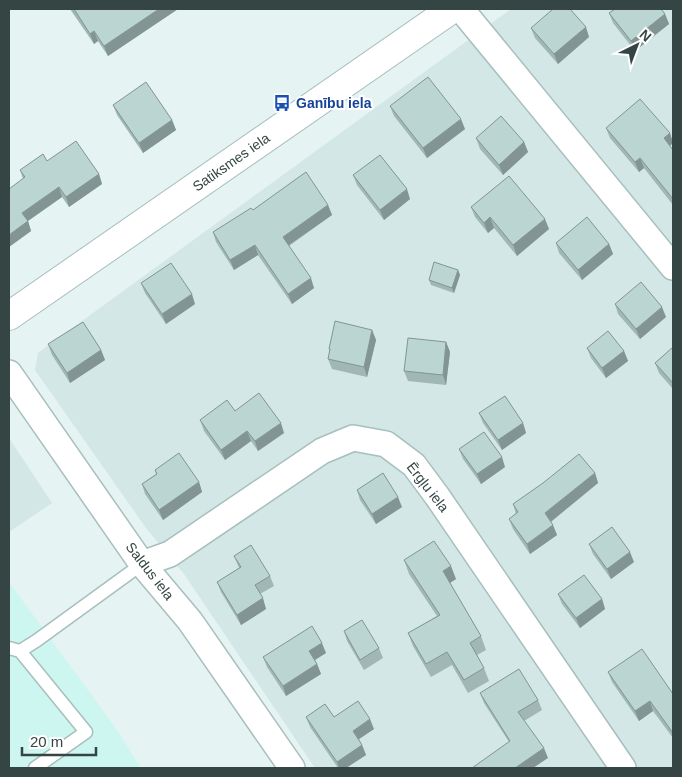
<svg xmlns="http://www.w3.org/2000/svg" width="682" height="777" font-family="Arial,sans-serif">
  <rect width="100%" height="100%" fill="#e5f3f2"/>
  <path fill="#d2e7e6" d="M511 9H673V768H315L184 574 146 528 35 370 38 353Z
    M9 438 52 503 9 532Z"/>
  <path fill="#cef6f0" d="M9 582 117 730 141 768H9Z"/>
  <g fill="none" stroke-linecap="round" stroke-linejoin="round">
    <g stroke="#a7bfbd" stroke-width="15">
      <path id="service" d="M9 648 20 651 36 641 142 564
        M20 651 86 732 35 768"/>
    </g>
    <g stroke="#a7bfbd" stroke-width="28">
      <path id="minor" d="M461 9 673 267
        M9 373 142 564 190 621 292 768
        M142 564 170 554 322 451 353 438 386 444 414 465 437 496 623 768"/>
    </g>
    <g stroke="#a7bfbd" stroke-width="30">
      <path id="tertiary" d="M9 316 452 9"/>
    </g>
    <use href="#service" stroke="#fff" stroke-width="12"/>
    <use href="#minor" stroke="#fff" stroke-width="25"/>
    <use href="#tertiary" stroke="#fff" stroke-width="28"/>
  </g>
  <path fill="#a0b7b5" d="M70 9H178L108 56 98 41 94 44Z
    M609 13 665 14 669 24 635 51 613 23Z
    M531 28 589 37 558 64 535 38Z
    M113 105 172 120 176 130 143 153 117 115Z
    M390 106 465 129 427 158 394 116Z
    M606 128 670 133 673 143 670 146 673 150V205L644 168 639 172 610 138Z
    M476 138 524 142 528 152 503 175 480 149Z
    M47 161 99 174 102 184 69 207 62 197 28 221 31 231 9 247 23 179 20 170Z
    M353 175 410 199 384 220 357 185Z
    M328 205 332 215 289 246 314 288 292 304 258 255 234 270 216 242 213 232 253 210Z
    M471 207 549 229 517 256 494 228 488 233 475 217Z
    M556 243 609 244 613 254 582 280 559 253Z
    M458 270 460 275 454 293 431 285 429 280Z
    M141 283 195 304 166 324 145 293Z
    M615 304 666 317 640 339 618 314Z
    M372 330 376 340 367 377 332 369 328 359 330 352 329 349Z
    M446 342 450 352 446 385 408 381 404 371Z
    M48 344 101 350 105 360 70 383 52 355Z
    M673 347V389L659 373 655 363Z
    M587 348 624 351 628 361 606 378 591 358Z
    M235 411 284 433 258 451 251 441 225 460 204 431 200 420Z
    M479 413 523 423 526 433 502 450 483 423Z
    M459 449 505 467 481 484 463 459Z
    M155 470 199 482 202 492 163 520 145 494 142 484 156 474Z
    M595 473 598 483 551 522 557 535 530 554 513 529 509 519 516 514 513 504Z
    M357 490 402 507 376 524 360 500Z
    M589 544 634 562 611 579 593 554Z
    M234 556 270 576 274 586 260 594 266 609 241 625 221 592 217 582 239 568Z
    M404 560 456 579 450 583 481 636 486 650 477 655 484 668 489 681 468 693 452 665 431 677 413 646 408 633 437 616 409 574Z
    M558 594 602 599 605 609 580 628 562 604Z
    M344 631 379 648 383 658 364 670 347 641Z
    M326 653 315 660 317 664 321 674 286 696 267 667 263 657Z
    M608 672 673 694V738L653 711 639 721 612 682Z
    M480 693 538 700 542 710 524 721 548 758 509 742 484 703Z
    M306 717H334L374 729 359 739 362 745 366 755 346 768H338L310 727Z"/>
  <path fill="#829593" d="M159 9H178L108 56 104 46Z
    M665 14 669 24 635 51 631 41Z
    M586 27 589 37 558 64 554 54Z
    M94 31 98 41 94 44 90 34Z
    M461 119 465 129 427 158 423 148Z
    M172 120 176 130 143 153 139 143Z
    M670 133 673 143 667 148 664 138Z
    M524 142 528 152 503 175 499 165Z
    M640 158 644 168 639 172 635 162Z
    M99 174 102 184 69 207 66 197Z
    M59 187 62 197 25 223 22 213Z
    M407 189 410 199 384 220 380 210Z
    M328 205 332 215 286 247 283 237Z
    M490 217 494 228 488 233 484 223Z
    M545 219 549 229 517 256 513 245Z
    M28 221 31 231 9 247V235Z
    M609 244 613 254 582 280 578 270Z
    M255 245 258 255 234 270 230 260Z
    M458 270 460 275 454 293 452 288Z
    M311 278 314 288 292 304 288 294Z
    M192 294 195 304 166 324 162 314Z
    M662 307 666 317 640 339 636 329Z
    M372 330 376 340 367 377 364 367Z
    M446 342 450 352 446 385 443 375Z
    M101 350 105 360 70 383 67 373Z
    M624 351 628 361 606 378 602 368Z
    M281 423 284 433 258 451 255 441Z
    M523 423 526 433 502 450 498 440Z
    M247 431 251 441 225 460 221 450Z
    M502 457 505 467 481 484 477 474Z
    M595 473 598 483 549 523 545 513Z
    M199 482 202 492 163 520 159 510Z
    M398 497 402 507 376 524 372 514Z
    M553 525 557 535 530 554 527 544Z
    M630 552 634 562 611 579 607 569Z
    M451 566 456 579 448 584 443 571Z
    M263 598 266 609 241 625 237 615Z
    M602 599 605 609 580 628 576 618Z
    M322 643 326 653 313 661 309 651Z
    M317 664 321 674 286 696 283 686Z
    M650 701 653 711 639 721 635 711Z
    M370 719 374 729 356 741 353 731Z
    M362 745 366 755 346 768H339L337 762Z
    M544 748 548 758 533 768H515Z"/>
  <path fill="#bad5d2" stroke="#829593" d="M74 9H159L104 46 94 31 90 34Z
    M553 9H570L586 27 554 54 531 28Z
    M615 9H661L665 14 631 41 609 13Z
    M428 77 461 119 423 148 390 106Z
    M146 82 172 120 139 143 113 105Z
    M640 99 670 133 664 138 673 150V199L640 158 635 162 606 128Z
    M501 116 524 142 499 165 476 138Z
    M76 141 99 174 66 197 59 187 22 213 28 221 9 235V189L25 177 20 170 43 154 47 161Z
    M380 155 407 189 380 210 353 175Z
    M306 172 328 205 283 237 311 278 288 294 255 245 230 260 213 232 251 208 253 210Z
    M509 176 545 219 513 245 490 217 484 223 471 207Z
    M587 217 609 244 578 270 556 243Z
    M434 262 458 270 452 288 429 280Z
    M171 263 192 294 162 314 141 283Z
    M641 282 662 307 636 329 615 304Z
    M335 321 372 330 364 367 328 359 330 349H329Z
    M83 322 101 350 67 373 48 344Z
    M608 331 624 351 602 368 587 348Z
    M408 338 446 342 443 375 404 371Z
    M673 347V383L655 363Z
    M259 393 281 423 255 441 247 431 221 450 200 420 227 400 235 411Z
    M505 396 523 423 498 440 479 413Z
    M484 432 502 457 477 474 459 449Z
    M179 453 199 482 159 510 142 484 157 474 155 470Z
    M579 454 595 473 545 513 553 525 527 544 509 519 518 512 513 504 543 483Z
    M383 473 398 497 372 514 357 490Z
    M612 527 630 552 607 569 589 544Z
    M434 541 451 566 443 571 481 636 470 643 484 668 464 680 447 652 426 664 408 633 440 615 404 560Z
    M251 545 270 576 255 585 263 598 237 615 217 582 241 567 234 556Z
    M584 575 602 599 576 618 558 594Z
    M362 620 379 648 360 660 344 631Z
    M312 626 322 643 309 651 317 664 283 686 263 657Z
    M642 649 673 694V733L650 701 635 711 608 672Z
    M519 669 538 700 518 712 544 748 515 768H472L510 741 480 693Z
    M358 701 370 719 353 731 362 745 337 762 306 717 325 704 334 717Z"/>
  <defs>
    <g id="bus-bare" transform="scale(1.35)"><path d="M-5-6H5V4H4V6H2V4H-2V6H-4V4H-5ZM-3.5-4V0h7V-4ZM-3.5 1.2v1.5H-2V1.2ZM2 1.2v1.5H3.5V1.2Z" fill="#1a4fb4" stroke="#fff" stroke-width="2.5" paint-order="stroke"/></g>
  </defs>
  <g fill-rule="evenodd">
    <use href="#bus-bare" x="282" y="103"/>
  </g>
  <g text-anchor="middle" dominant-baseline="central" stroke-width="4" stroke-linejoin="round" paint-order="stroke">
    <g font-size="14" font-weight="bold" fill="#164399" stroke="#fff" text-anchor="start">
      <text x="296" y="103">Ganību iela</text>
    </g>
    <g font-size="14" fill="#344543" stroke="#fff">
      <text transform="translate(231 162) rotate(-35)">Satiksmes iela</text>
      <text transform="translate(428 487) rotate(52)">Ērgļu iela</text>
      <text transform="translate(150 571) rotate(52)">Saldus iela</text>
    </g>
  </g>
  <rect width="682" height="777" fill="none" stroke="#344543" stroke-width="20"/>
  <g transform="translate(637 45) rotate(42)" stroke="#ffffff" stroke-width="4" paint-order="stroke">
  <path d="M0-4L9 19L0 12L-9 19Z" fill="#344543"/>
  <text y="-8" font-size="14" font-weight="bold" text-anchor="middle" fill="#344543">N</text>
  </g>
  <path d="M22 747v8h74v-8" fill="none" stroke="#344543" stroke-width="2.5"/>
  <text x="30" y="747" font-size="15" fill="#344543" stroke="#ffffff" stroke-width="4" paint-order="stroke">20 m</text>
</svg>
